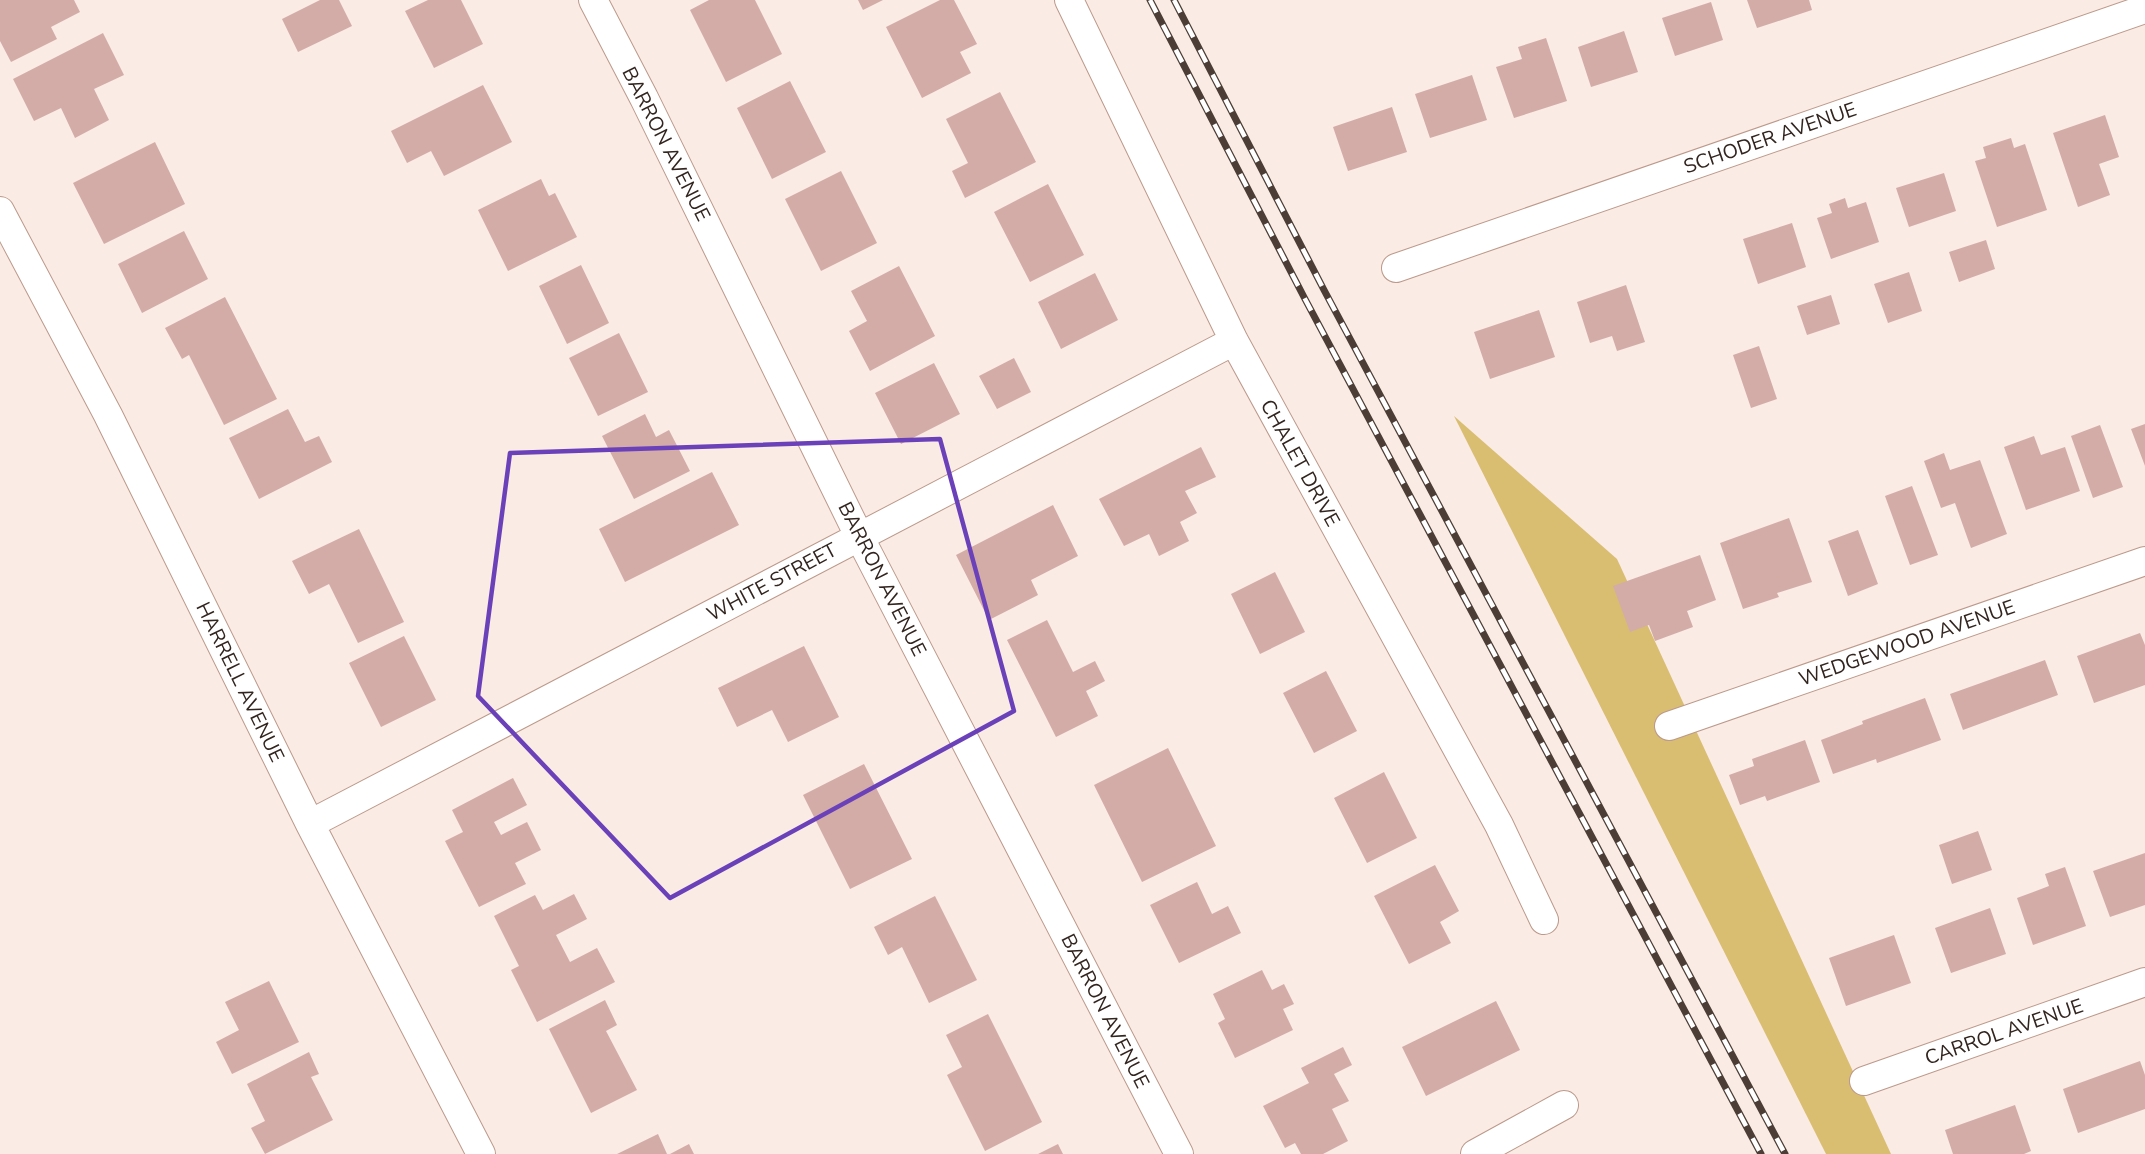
<svg xmlns="http://www.w3.org/2000/svg" width="2145" height="1154" font-family="'Nunito Sans',sans-serif">
  <rect width="100%" height="100%" fill="#faebe4"/>
  <path fill="#d9bd71" d="M1454 416 1617 559 1891 1154H1826Z"/>
  <path fill="#d3aca8" d="M0 0H74L80 12 51 27 57 39 11 62 0 41Z
    M320 0H339L352 26 298 52 282 19Z
    M428 0H461L483 44 434 68 405 11Z
    M709 0H755L782 54 726 82 690 10Z
    M858 0H883L863 10Z
    M940 0H954L977 44 960 52 971 73 922 98 886 27Z
    M1747 0H1809L1812 10 1757 28Z
    M1711 2 1723 40 1675 56 1662 18Z
    M1624 31 1638 72 1591 87 1578 47Z
    M103 33 124 75 94 89 109 120 75 138 61 108 34 121 13 79Z
    M1546 38 1567 101 1514 118 1496 67 1522 59 1518 47Z
    M1472 75 1487 120 1430 138 1415 94Z
    M790 81 826 152 772 179 737 108Z
    M483 85 512 142 444 176 431 151 407 163 391 131Z
    M1000 92 1036 162 965 198 952 171 968 163 946 119Z
    M1392 107 1407 152 1348 171 1333 127Z
    M2105 115 2119 157 2099 164 2110 195 2078 207 2053 133Z
    M2011 138 2014 148 2025 144 2047 210 1997 227 1975 161 1986 158 1983 147Z
    M155 142 185 204 104 244 73 183Z
    M841 171 877 243 821 271 785 199Z
    M1944 173 1956 211 1909 227 1896 188Z
    M541 179 549 196 555 193 577 237 508 271 478 210Z
    M1048 184 1084 255 1030 282 994 212Z
    M1845 198 1848 208 1866 202 1879 242 1831 259 1817 218 1832 213 1829 204Z
    M1792 223 1806 267 1758 284 1743 239Z
    M184 231 208 279 142 313 118 264Z
    M1986 240 1995 269 1959 282 1949 252Z
    M581 265 609 323 567 344 539 286Z
    M899 266 935 336 870 371 849 331 867 321 851 291Z
    M1909 272 1922 311 1888 323 1874 284Z
    M1095 273 1118 320 1061 349 1038 302Z
    M1626 285 1645 342 1617 351 1612 336 1590 343 1577 302Z
    M1831 295 1840 324 1807 335 1797 306Z
    M225 297 277 399 224 425 189 355 182 359 165 328Z
    M1539 310 1555 357 1490 379 1474 332Z
    M619 333 648 392 598 416 569 358Z
    M1759 346 1777 399 1751 408 1733 355Z
    M1014 358 1031 392 997 409 979 376Z
    M934 363 960 414 901 444 875 393Z
    M288 409 305 442 319 436 332 462 259 499 229 438Z
    M645 414 656 437 669 430 690 471 634 499 602 436Z
    M2145 424V466L2131 429Z
    M2100 425 2123 487 2093 498 2071 436Z
    M2034 436 2041 455 2065 447 2080 491 2026 510 2004 447Z
    M1201 447 1216 477 1185 491 1197 513 1180 522 1189 541 1159 556 1149 534 1124 546 1099 499Z
    M1944 453 1950 470 1980 460 2007 534 1971 548 1955 503 1941 508 1924 461Z
    M712 472 739 525 625 582 599 529Z
    M1912 486 1938 555 1910 565 1885 496Z
    M1053 505 1078 556 1031 580 1038 595 989 620 956 555Z
    M1789 518 1812 582 1777 593 1779 597 1743 609 1720 543Z
    M359 529 404 622 358 643 329 584 309 594 292 561Z
    M1858 530 1878 584 1848 596 1828 541Z
    M1700 555 1716 600 1687 611 1693 627 1655 641 1649 625 1630 632 1613 586Z
    M1275 572 1305 632 1260 654 1231 594Z
    M1047 620 1073 672 1095 661 1105 681 1086 691 1098 716 1056 737 1007 640Z
    M2140 633 2145 645V685L2094 703 2077 656Z
    M404 636 436 700 381 727 349 663Z
    M804 646 839 717 788 742 772 710 737 727 718 688Z
    M2045 660 2058 695 1963 730 1950 694Z
    M1326 671 1357 731 1314 753 1283 693Z
    M1925 698 1941 740 1877 763 1876 759 1833 774 1821 740 1863 724 1862 721Z
    M1805 740 1820 782 1767 801 1765 796 1740 805 1729 775 1754 766 1752 759Z
    M1168 748 1216 846 1142 882 1094 785Z
    M864 764 912 859 850 889 803 795Z
    M1384 772 1417 838 1367 863 1334 798Z
    M513 778 527 805 494 822 501 835 527 822 541 850 515 863 526 884 479 907 445 841 463 832 452 810Z
    M1978 831 1992 870 1952 884 1939 845Z
    M2145 853V905L2110 917 2093 871Z
    M1435 865 1459 911 1440 922 1451 943 1409 964 1374 896Z
    M2065 867 2086 926 2033 945 2017 898 2049 886 2045 874Z
    M1197 882 1212 914 1228 906 1241 933 1179 963 1150 905Z
    M574 894 587 919 556 935 570 962 597 948 615 982 537 1022 511 970 519 966 494 916 535 895 543 910Z
    M935 896 977 980 929 1003 902 947 888 955 874 927Z
    M1990 908 2006 954 1951 973 1935 928Z
    M1894 935 1911 983 1846 1006 1829 958Z
    M1262 970 1272 990 1284 984 1294 1004 1283 1009 1293 1030 1235 1058 1218 1023 1225 1019 1213 994Z
    M269 981 299 1042 232 1074 216 1042 239 1030 225 1002Z
    M605 1000 617 1025 606 1031 637 1090 591 1113 549 1029Z
    M1496 1001 1520 1050 1426 1096 1402 1047Z
    M988 1014 1042 1122 985 1151 947 1075 962 1067 946 1035Z
    M1343 1047 1352 1065 1334 1074 1349 1101 1332 1109 1348 1141 1323 1154H1301L1295 1143 1285 1148 1263 1106 1309 1083 1301 1068Z
    M309 1052 319 1074 311 1077 333 1120 265 1154 251 1128 265 1121 247 1084Z
    M2140 1061 2145 1075V1109L2078 1133 2063 1089Z
    M2015 1105 2031 1151 2024 1154H1953L1945 1130Z
    M658 1134 667 1154H617Z
    M689 1144 694 1154H670Z
    M1058 1144 1063 1154H1038Z"/>
  <g fill="none" stroke-linecap="round" stroke-linejoin="round">
    <g stroke="#bc998a" stroke-width="30">
      <path id="street" d="M593 0 644 98 859 536 1179 1154
        M1069 0 1234 341 1499 825 1544 920
        M0 211 108 415 310 824 481 1154
        M1396 268 2145 9
        M1669 726 2145 561
        M310 824 1234 341
        M1864 1081 2145 982
        M1475 1154 1564 1105"/>
    </g>
    <use href="#street" stroke="#fff" stroke-width="28"/>
    <g stroke="#4c3e37" stroke-width="7">
      <path id="rail" d="M1150 0 1305 299 1761 1154
        M1174 0 1324 290 1785 1154"/>
    </g>
    <use href="#rail" stroke="#fff" stroke-width="4.5" stroke-dasharray="14" stroke-linecap="butt"/>
  </g>
  <path fill="none" stroke="#6b41b9" stroke-width="4.5" stroke-linejoin="round" d="M940 439 1014 711 670 898 478 696 510 453Z"/>
  <g text-anchor="middle" dominant-baseline="central" stroke-width="4.5" stroke-linejoin="round" paint-order="stroke">
    <g font-size="20" fill="#32241e" stroke="#fff">
      <text transform="translate(1770 138) rotate(-19)">SCHODER AVENUE</text>
      <text transform="translate(666 144) rotate(63)">BARRON AVENUE</text>
      <text transform="translate(1300 463) rotate(61)">CHALET DRIVE</text>
      <text transform="translate(882 579) rotate(63)">BARRON AVENUE</text>
      <text transform="translate(772 582) rotate(-28)">WHITE STREET</text>
      <text transform="translate(1907 643) rotate(-19)">WEDGEWOOD AVENUE</text>
      <text transform="translate(240 682) rotate(64)">HARRELL AVENUE</text>
      <text transform="translate(1105 1011) rotate(63)">BARRON AVENUE</text>
      <text transform="translate(2004 1032) rotate(-19)">CARROL AVENUE</text>
    </g>
  </g>
</svg>
